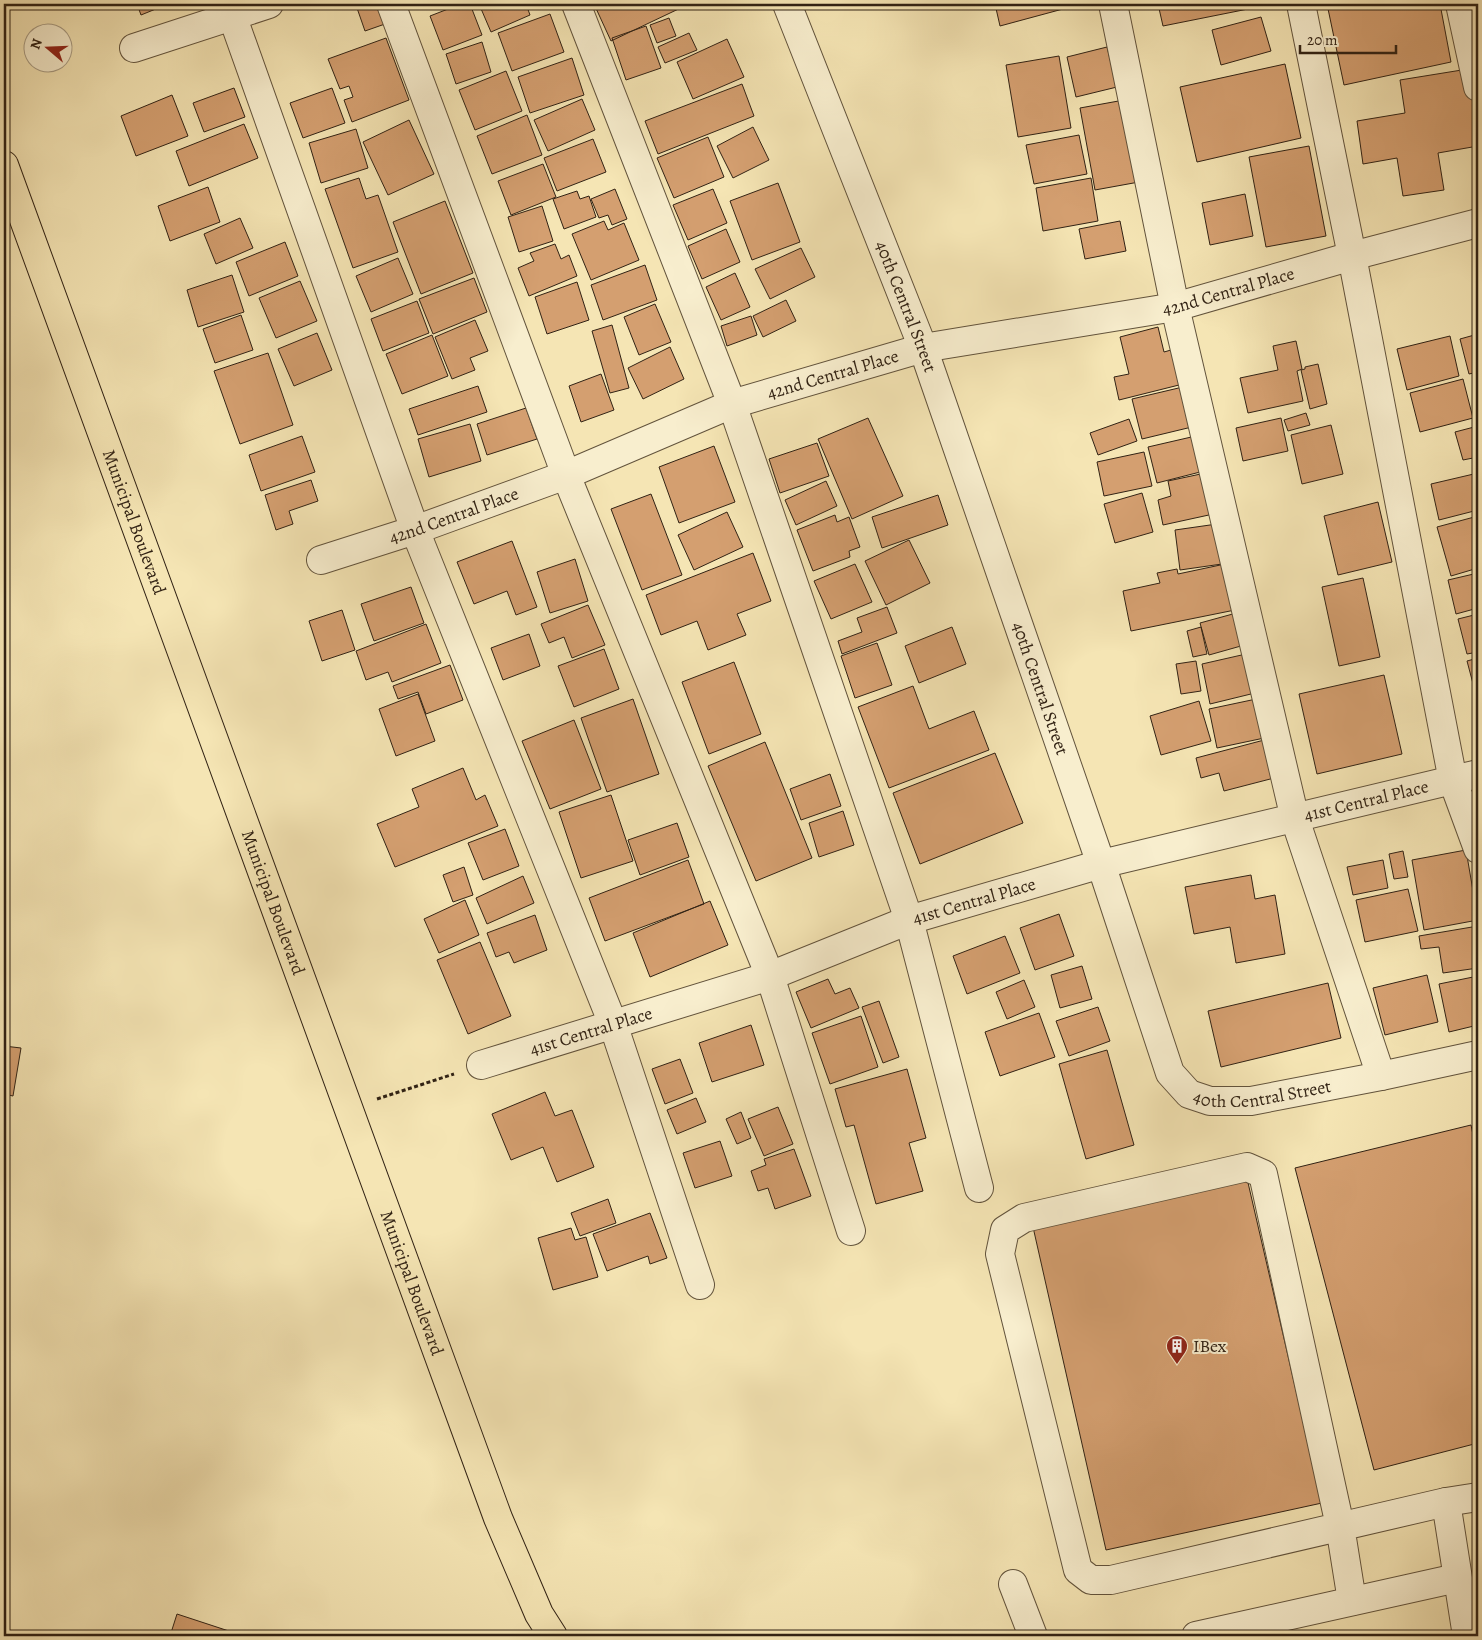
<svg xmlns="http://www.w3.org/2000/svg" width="1482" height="1640" font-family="Alegreya,serif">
  <rect width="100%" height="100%" fill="#f5e5b4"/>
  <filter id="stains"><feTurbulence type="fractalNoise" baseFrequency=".004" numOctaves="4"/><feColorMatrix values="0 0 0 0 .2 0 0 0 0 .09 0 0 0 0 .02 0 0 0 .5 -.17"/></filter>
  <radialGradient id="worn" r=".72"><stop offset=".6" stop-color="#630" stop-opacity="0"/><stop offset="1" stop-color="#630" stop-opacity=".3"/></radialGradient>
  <path fill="#d49f70" stroke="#312214" d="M137 4H168L141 15Z
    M370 4H377L385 24 365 31 357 8Z
    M461 4H470L482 35 443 50 430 16Z
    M479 4H526L530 15 491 32Z
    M594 4H689L611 41Z
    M995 4H1073L1074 6 1000 26Z
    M1158 4H1273L1163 26Z
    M1316 4H1440L1451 62 1344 85 1327 4 1317 6Z
    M550 14 564 52 512 71 498 33Z
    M1261 17 1271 51 1221 65 1212 30Z
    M669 18 676 36 657 43 650 25Z
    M646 26 661 68 626 80 612 38Z
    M689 33 697 50 665 63 658 47Z
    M386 38 409 100 352 122 344 100 353 97 349 86 340 89 328 59Z
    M727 39 744 77 693 99 677 62Z
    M482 42 491 72 456 84 446 54Z
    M1107 47 1117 87 1076 97 1067 57Z
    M1059 56 1071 128 1018 137 1006 65Z
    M572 58 584 95 530 113 518 77Z
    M1285 64 1301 138 1197 162 1180 87Z
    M1468 69 1473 102H1477L1478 111V146L1438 153 1444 190 1403 196 1397 158 1363 164 1357 121 1405 113 1400 80Z
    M506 71 522 111 475 130 459 90Z
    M742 84 754 116 658 154 645 121Z
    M234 88 245 117 204 132 193 103Z
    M332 88 345 123 303 138 290 103Z
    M172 95 188 136 136 156 121 116Z
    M582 99 595 130 548 151 534 120Z
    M1124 100 1139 182 1095 190 1080 108Z
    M527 115 542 155 492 174 477 136Z
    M409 120 434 174 388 195 363 142Z
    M244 124 258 158 189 186 176 151Z
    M753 127 769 160 733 178 717 146Z
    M356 129 368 168 321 183 309 143Z
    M1079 135 1087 174 1034 184 1026 145Z
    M708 137 724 177 674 198 657 158Z
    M593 139 606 172 557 191 544 158Z
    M1309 146 1326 236 1266 247 1249 157Z
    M543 164 556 197 511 215 498 181Z
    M359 178 366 199 378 195 398 252 353 268 325 189Z
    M1091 178 1098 221 1043 231 1036 188Z
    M778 183 800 242 752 260 730 201Z
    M208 187 220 222 170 241 158 206Z
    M615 189 627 219 612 225 608 215 599 218 591 199Z
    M713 189 727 223 688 240 673 205Z
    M577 191 580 199 589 196 596 217 564 229 553 199Z
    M1245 194 1253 236 1210 245 1202 203Z
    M445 201 473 273 421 294 393 222Z
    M542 206 553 241 519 252 508 217Z
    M240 218 253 248 216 264 204 234Z
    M604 221 608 230 624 223 639 260 591 280 572 234Z
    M1120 221 1126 251 1085 259 1079 229Z
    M726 229 740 262 702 279 688 246Z
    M285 242 298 276 249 296 236 262Z
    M555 244 561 259 569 255 577 276 529 296 518 268 534 261 530 253Z
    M801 248 815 277 770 299 755 269Z
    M398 258 413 294 371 312 356 276Z
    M645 265 657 300 603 320 591 285Z
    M735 273 750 307 721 320 706 287Z
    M232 275 244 312 198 327 187 290Z
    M474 278 487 312 433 334 419 299Z
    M300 281 317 321 276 338 259 298Z
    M577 282 589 320 547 334 535 297Z
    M786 300 796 321 763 337 753 316Z
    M417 301 429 333 383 351 371 319Z
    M655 304 671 342 639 355 624 317Z
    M241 315 253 350 215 363 203 329Z
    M751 316 757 335 727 346 721 326Z
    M475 320 488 351 470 358 475 370 452 379 435 337Z
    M612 325 629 388 610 393 592 331Z
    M1158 327 1164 352 1178 348 1187 383 1119 400 1114 377 1129 374 1120 337Z
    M317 333 332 370 294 386 278 349Z
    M1478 334V372L1469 374 1460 339Z
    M432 335 448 376 402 394 386 354Z
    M1450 336 1459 376 1407 390 1397 349Z
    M1296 341 1302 369 1297 371 1303 401 1248 413 1240 378 1278 370 1273 346Z
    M670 347 684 379 643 399 628 368Z
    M268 353 293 425 240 444 214 371Z
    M1318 364 1327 404 1310 409 1301 370 1305 369V367Z
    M601 374 614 410 581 422 569 386Z
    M1463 379 1473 418 1420 432 1410 393Z
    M478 386 487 412 418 435 409 409Z
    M1187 386 1196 426 1142 439 1132 399Z
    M526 408 537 439 487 455 477 424Z
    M1306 413 1310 425 1288 431 1284 420Z
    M868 418 903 496 852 519 818 439Z
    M1281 418 1288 451 1243 461 1236 428Z
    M1129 419 1137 441 1098 455 1090 433Z
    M470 424 481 461 429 477 418 439Z
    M1331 425 1343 474 1302 484 1291 435Z
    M1478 426V457L1463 460 1455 432Z
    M1200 435 1208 470 1157 483 1148 447Z
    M302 436 315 472 261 491 249 455Z
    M817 443 829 476 780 493 769 459Z
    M714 446 735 502 679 523 659 467Z
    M1144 452 1152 486 1104 496 1097 462Z
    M1210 472 1218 513 1163 525 1158 500 1171 496 1168 481Z
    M1478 473V510L1439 520 1431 484Z
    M311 480 318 501 289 511 293 524 276 530 265 495Z
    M826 481 837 506 796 525 785 500Z
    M1142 493 1153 532 1115 543 1104 504Z
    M651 494 682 575 642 590 611 509Z
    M938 495 948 525 882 548 872 517Z
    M1378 502 1392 562 1338 575 1324 516Z
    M727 512 743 547 694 570 678 535Z
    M835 515 837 522 849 517 860 547 849 551 850 557 813 571 797 530Z
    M1478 516V568L1451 576 1437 527Z
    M1217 524 1222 564 1180 570 1175 530Z
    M909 540 930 583 886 605 865 561Z
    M512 541 537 607 516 615 507 591 474 604 457 562Z
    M753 553 771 601 737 614 746 635 708 650 697 621 661 635 646 595Z
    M575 559 588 601 550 613 537 572Z
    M855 564 872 602 831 619 814 581Z
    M1225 564 1235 610 1131 631 1123 591 1160 583 1157 573 1177 569 1178 574Z
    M1478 573V608L1456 614 1448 580Z
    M1363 578 1380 657 1339 666 1322 587Z
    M411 587 424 623 374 641 361 604Z
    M588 605 605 645 572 658 564 637 549 643 541 624Z
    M887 607 897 633 842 654 838 641 862 632 857 618Z
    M342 610 355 650 322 661 309 621Z
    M1240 612 1248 644 1209 655 1200 623Z
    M1478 614V652L1467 654 1458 619Z
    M426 624 441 663 392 682 388 672 366 680 356 651Z
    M952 627 966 664 919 683 905 646Z
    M1201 627 1207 654 1193 657 1187 631Z
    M529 634 540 666 503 680 491 648Z
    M877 643 892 685 855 698 841 656Z
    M604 649 619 689 574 707 558 666Z
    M1246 654 1255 693 1210 704 1202 664Z
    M1478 658V694L1476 695 1467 661Z
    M1196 661 1201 691 1181 694 1176 664Z
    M734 662 761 734 709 754 682 682Z
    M450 665 463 700 426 714 418 692 398 699 393 686Z
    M1384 675 1402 754 1317 774 1299 694Z
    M913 686 929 729 974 711 989 750 889 788 858 707Z
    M418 694 435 741 396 756 379 709Z
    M1261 698 1269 737 1217 748 1209 709Z
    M633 699 659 774 607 792 581 718Z
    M1199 701 1211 741 1161 755 1150 716Z
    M574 720 601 789 550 809 522 741Z
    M1268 739 1278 777 1224 791 1219 773 1201 778 1196 758Z
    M765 742 812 858 756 881 708 766Z
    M995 753 1023 823 920 864 893 793Z
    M463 768 476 800 485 795 498 826 395 867 377 824 419 807 412 789Z
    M830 774 841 806 801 820 790 789Z
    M611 795 633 861 581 878 559 812Z
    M843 811 854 845 819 857 809 823Z
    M677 823 689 857 640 875 628 840Z
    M505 829 519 866 483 880 468 843Z
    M1466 850 1478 920 1424 930 1412 860Z
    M1403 851 1408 877 1394 879 1389 854Z
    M688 860 704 904 605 941 589 898Z
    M1383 860 1388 888 1353 895 1347 867Z
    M464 867 473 895 453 902 443 875Z
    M1251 875 1255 899 1275 895 1285 954 1236 963 1230 927 1194 934 1185 887Z
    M523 876 534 903 487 924 476 898Z
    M1408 889 1418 931 1365 942 1356 900Z
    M465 900 479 935 439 953 424 919Z
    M710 901 728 945 650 977 633 933Z
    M1059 914 1074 956 1035 970 1020 928Z
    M535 915 547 950 514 963 509 952 496 957 487 933Z
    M1478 926V968L1443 973 1439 947 1421 949 1419 936Z
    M1005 936 1020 973 967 994 953 956Z
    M480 942 511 1016 468 1034 437 960Z
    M1082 966 1092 999 1060 1008 1051 975Z
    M1427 975 1438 1022 1385 1035 1373 988Z
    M1478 976V1025L1449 1032 1439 984Z
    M828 979 835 994 850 988 859 1008 811 1028 796 992Z
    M1024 980 1035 1007 1007 1019 996 992Z
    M1328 983 1341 1038 1221 1067 1208 1011Z
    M879 1001 899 1057 883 1063 862 1007Z
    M1098 1007 1110 1041 1069 1056 1056 1021Z
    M1039 1013 1055 1057 1000 1076 985 1032Z
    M861 1016 878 1067 830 1084 812 1033Z
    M751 1025 764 1065 712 1082 699 1043Z
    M4 1046 21 1048 13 1096 4 1094Z
    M1107 1050 1134 1145 1086 1159 1059 1064Z
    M680 1059 693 1093 665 1104 652 1069Z
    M907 1069 926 1138 909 1143 923 1191 876 1204 854 1125 846 1127 835 1089Z
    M545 1092 555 1116 572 1110 594 1167 557 1182 543 1147 511 1160 492 1114Z
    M696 1098 706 1122 677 1134 667 1110Z
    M778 1107 793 1144 764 1156 748 1119Z
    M741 1112 751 1138 737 1144 726 1119Z
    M1471 1125 1478 1159V1443L1374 1470 1295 1168Z
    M720 1141 732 1176 695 1188 683 1153Z
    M794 1149 811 1196 775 1209 768 1188 758 1191 751 1171 766 1165 764 1159Z
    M1246 1174 1322 1503 1106 1550 1033 1227Z
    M608 1199 616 1223 580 1236 571 1213Z
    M650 1213 667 1258 650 1264 648 1256 607 1271 593 1234Z
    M571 1228 575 1240 586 1237 598 1277 553 1290 538 1238Z
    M177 1614 244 1636H170Z"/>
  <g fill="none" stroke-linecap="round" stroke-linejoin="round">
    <g stroke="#62533c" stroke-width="30">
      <g id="minor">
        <path d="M228 4 415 530 613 1024 700 1285"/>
        <path d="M391 4 566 475 770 976 851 1231"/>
        <path d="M576 4 732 404 909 920 979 1188"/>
        <path id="s1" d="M787 4 923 348 1101 864 1170 1073 1189 1094 1210 1101H1251L1381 1076 1478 1055"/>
        <path d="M1113 4 1175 307 1295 819 1381 1076"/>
        <path d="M1301 4 1352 256 1453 781 1478 849"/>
        <path d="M1460 4 1478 87"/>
        <path d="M134 48 269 4"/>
        <path id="s2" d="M321 560 415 530 566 475 732 404 923 348 1175 307 1352 256 1478 223"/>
        <path id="s3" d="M481 1065 770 976 909 920 1101 864 1478 774"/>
        <path d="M1446 1502 1478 1497"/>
        <path d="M1013 1584 1033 1636"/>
        <path d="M1352 1601 1340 1526 1263 1174 1247 1167 1024 1218 1005 1230 1000 1254 1078 1570 1091 1580H1111L1446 1502 1467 1636"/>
        <path d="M1196 1636 1457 1578"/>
      </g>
    </g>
    <g stroke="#312214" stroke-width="30">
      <g id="major">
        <path id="s4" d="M4 165 498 1518 539 1614 553 1636"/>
      </g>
    </g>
    <path stroke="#312214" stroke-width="3" stroke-dasharray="4 2.5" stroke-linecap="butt" d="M377 1099 454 1074"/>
    <use href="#minor" stroke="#f8eece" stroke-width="28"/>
    <use href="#major" stroke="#f5e5b4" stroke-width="28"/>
  </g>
  <defs>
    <g id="building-pin" transform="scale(1.125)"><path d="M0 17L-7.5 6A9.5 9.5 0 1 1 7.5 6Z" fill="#8f2418" stroke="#f8eece"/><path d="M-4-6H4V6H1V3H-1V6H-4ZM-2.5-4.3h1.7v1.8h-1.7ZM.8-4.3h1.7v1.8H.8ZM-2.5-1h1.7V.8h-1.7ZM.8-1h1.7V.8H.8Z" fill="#fff"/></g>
  </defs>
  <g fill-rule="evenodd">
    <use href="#building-pin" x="1177" y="1346"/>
  </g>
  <g text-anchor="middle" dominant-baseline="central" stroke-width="4" stroke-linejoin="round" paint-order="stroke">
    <g font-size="18" fill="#312214" stroke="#f8eece">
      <text stroke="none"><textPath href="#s2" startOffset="950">42nd Central Place</textPath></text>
      <text stroke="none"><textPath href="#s1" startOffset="325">40th Central Street</textPath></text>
      <text stroke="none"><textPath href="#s2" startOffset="545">42nd Central Place</textPath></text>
      <text stroke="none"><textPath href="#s2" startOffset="140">42nd Central Place</textPath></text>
      <text stroke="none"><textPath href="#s4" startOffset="380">Municipal Boulevard</textPath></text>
      <text stroke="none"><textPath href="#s1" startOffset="730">40th Central Street</textPath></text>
      <text stroke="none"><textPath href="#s3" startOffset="925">41st Central Place</textPath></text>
      <text stroke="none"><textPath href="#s3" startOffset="520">41st Central Place</textPath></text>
      <text stroke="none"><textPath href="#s4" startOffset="785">Municipal Boulevard</textPath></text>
      <text stroke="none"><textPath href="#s3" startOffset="115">41st Central Place</textPath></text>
      <text stroke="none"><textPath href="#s1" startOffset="1239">40th Central Street</textPath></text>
      <text stroke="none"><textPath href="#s4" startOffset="1190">Municipal Boulevard</textPath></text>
    </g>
    <g font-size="18" fill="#312214" stroke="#f8eece" text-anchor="start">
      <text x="1193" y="1346">IBex</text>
    </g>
  </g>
  <rect width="1482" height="1640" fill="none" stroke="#f5e5b4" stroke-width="20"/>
  <rect x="5" y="5" width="1472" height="1630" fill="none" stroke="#312214" stroke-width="2.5"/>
  <rect x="10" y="10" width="1462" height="1620" fill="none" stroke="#312214"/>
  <g transform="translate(48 48) rotate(289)"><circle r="24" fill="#f8eece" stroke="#a89c84"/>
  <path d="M0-4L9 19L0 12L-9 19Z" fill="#8f2418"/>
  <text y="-8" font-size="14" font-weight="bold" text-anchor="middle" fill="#312214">N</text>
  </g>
  <path d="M1300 45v8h96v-8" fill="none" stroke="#312214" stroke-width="2.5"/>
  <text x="1307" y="45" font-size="15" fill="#312214" stroke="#f8eece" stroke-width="4" paint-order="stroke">20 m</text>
  <rect width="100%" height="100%" filter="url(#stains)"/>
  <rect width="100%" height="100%" fill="url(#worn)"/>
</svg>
